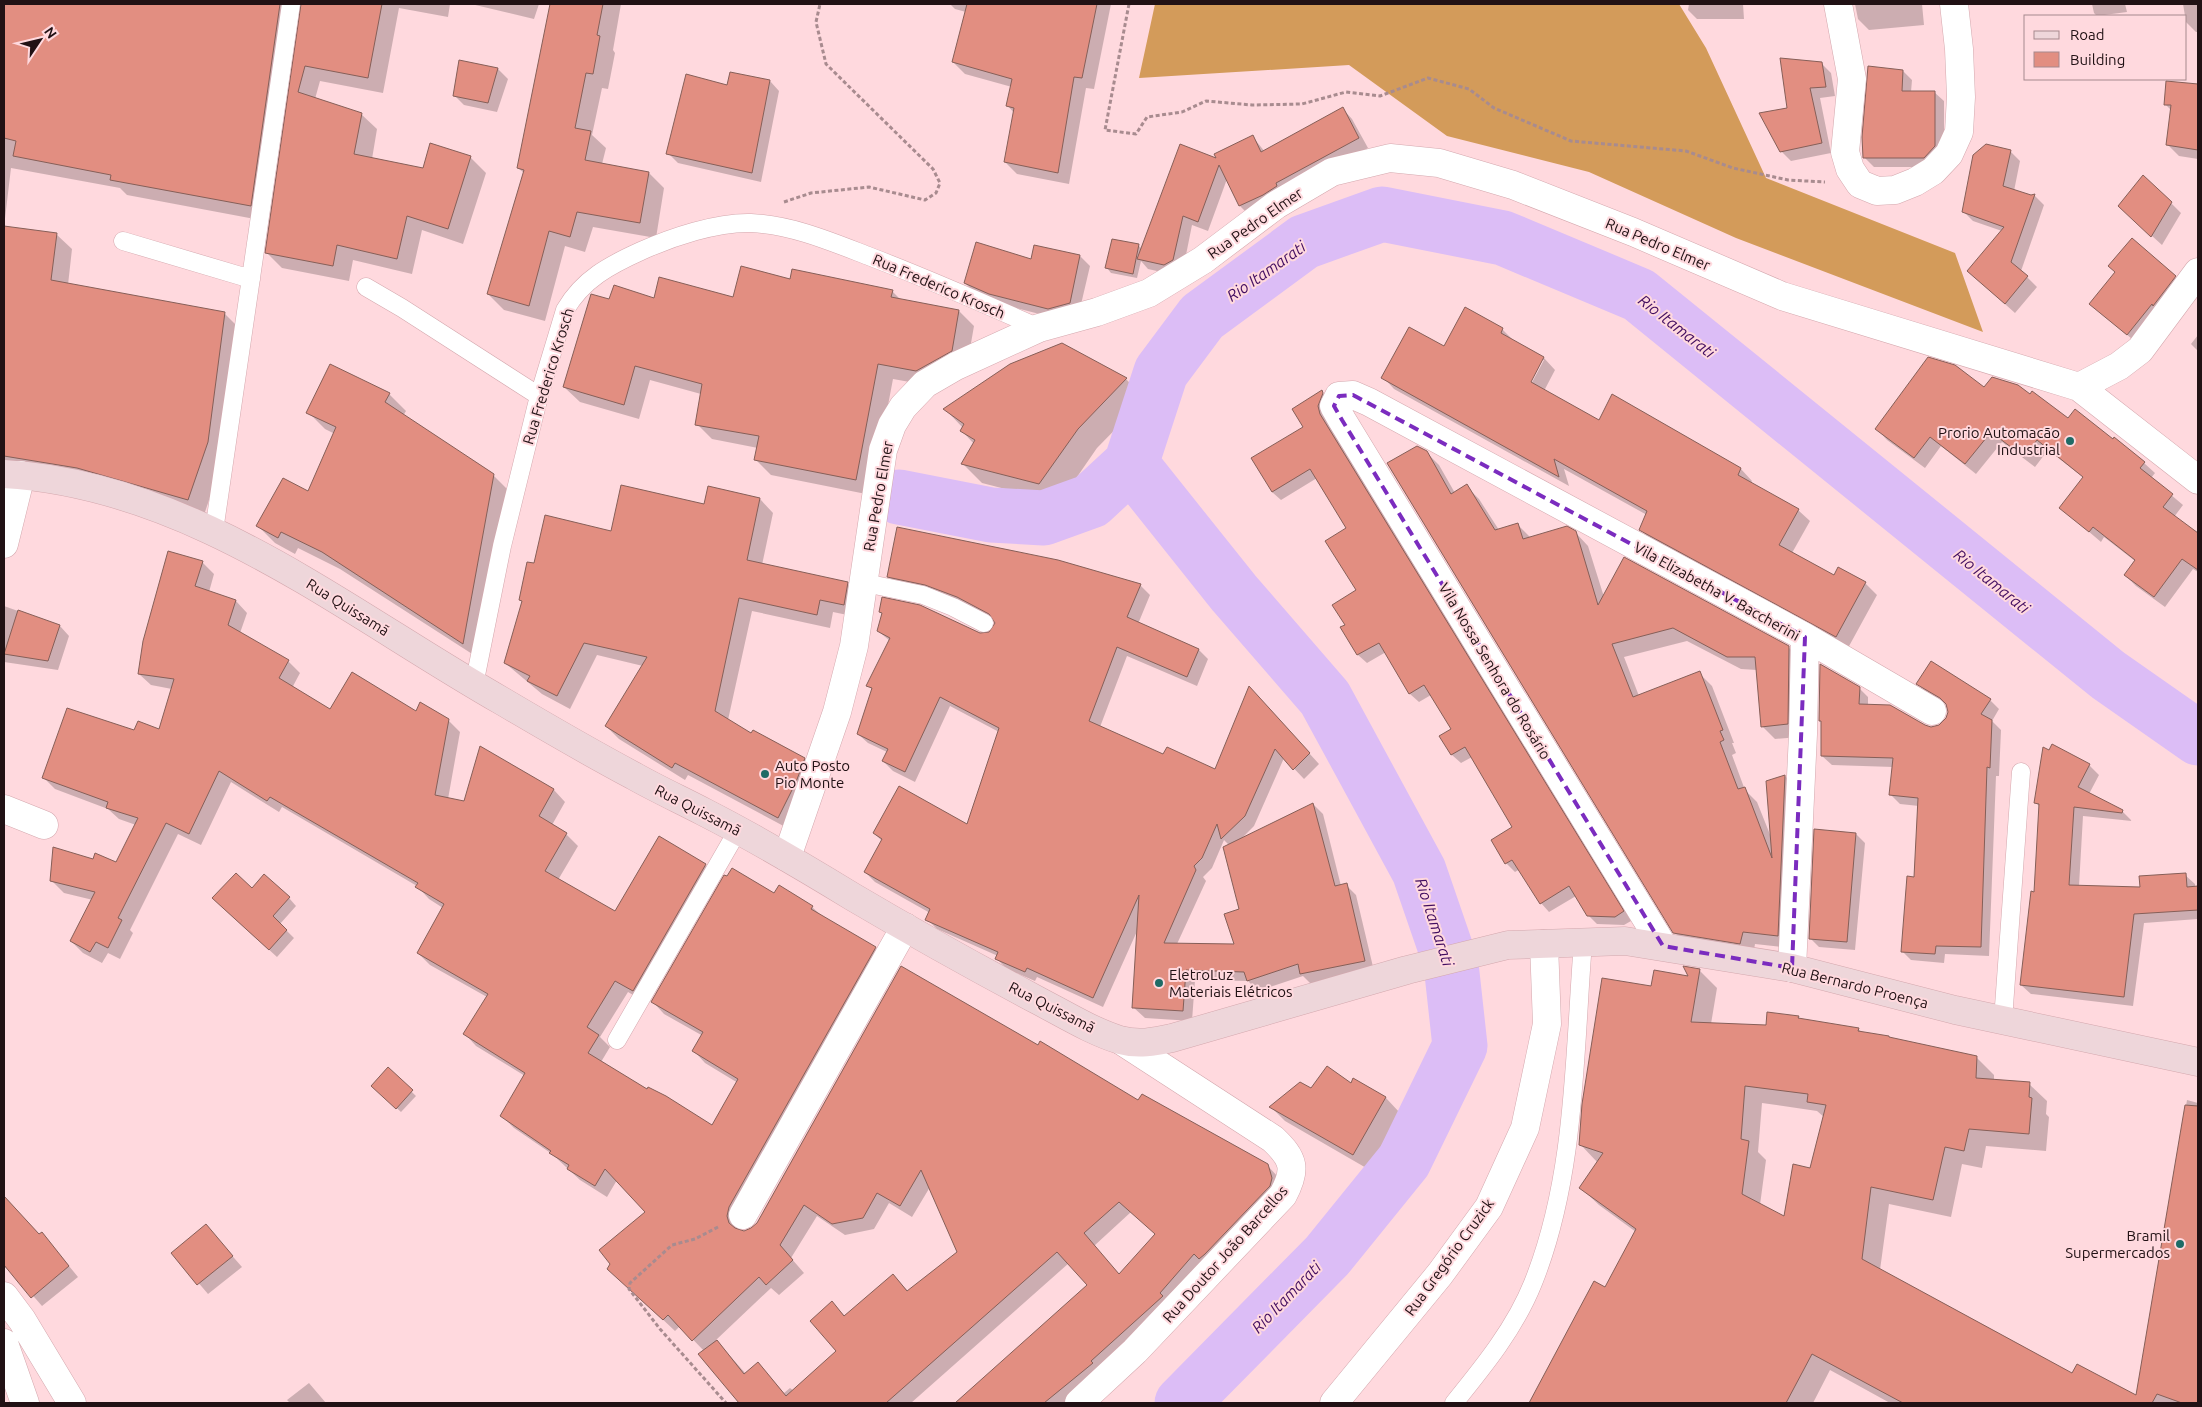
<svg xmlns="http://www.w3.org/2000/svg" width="2202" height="1407" font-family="Ubuntu,sans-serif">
  <rect width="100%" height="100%" fill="#ffd9de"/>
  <path fill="#d39b5a" d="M1155 4H1679L1706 48 1766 178 1955 253 1983 332 1736 238 1589 172 1447 136 1349 65 1139 78Z"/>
  <path fill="#0003" fill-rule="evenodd" d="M4 4H450L448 17 399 8 383 93 320 81 315 99 361 114 377 129 372 159 424 170 470 157 486 173 463 244 422 230 412 274 353 260 349 281 282 268 267 253 302 10 296 18 266 221 127 195 120 188 11 168 4 227 56 234 72 249 68 285 224 313 240 329 223 458 204 515 4 469Z
    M471 4H539L534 19Z
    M551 4H621L613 50 615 53 608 89 602 88 592 135 606 148 602 164 649 173 664 188 656 238 593 227 585 252 565 246 545 321 504 310 488 294 524 173 518 168Z
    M950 4H993L1007 24 1011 4H1111L1094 89 1086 88 1069 184 1017 174 1005 162 1014 113 1008 106 1012 87 965 74 953 62 966 12 955 9Z
    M1689 4H1743L1744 19H1697L1688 10Z
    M1855 4H1922L1924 25 1869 30 1858 19Z
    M2092 4H2125L2127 12 2097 16 2094 13Z
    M2183 4H2198V32H2196L2186 22Z
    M460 62 498 69 508 79 497 112 464 105 454 95Z
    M1821 63 1831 73 1835 96 1820 98 1831 153 1791 161 1781 151 1788 109Z
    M1903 71 1912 80 1911 92H1934L1944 101V156L1933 167H1874L1864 157Z
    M770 81 779 91 761 182 678 163 668 153 728 87Z
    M2167 82 2198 86V159L2179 156 2167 144 2172 111 2165 104Z
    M1343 109 1352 119 1368 148 1250 216 1240 206 1227 179 1208 231 1192 225 1183 270 1175 275 1148 269 1141 261 1137 278 1111 273 1107 268 1113 240 1139 246 1142 249 1218 160 1253 137 1265 152Z
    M2010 151 2020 161 2014 191 2031 197 2034 195 2044 205 2021 271 2037 287 2015 313 1978 280 2002 231 1973 221 1963 211Z
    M2171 203 2181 213 2162 245 2130 216Z
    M1080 256 1090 266 1079 313 1059 319 1000 304 975 293 965 283 1032 261Z
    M2175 277 2185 287 2138 344 2101 313Z
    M791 281 892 291 901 300 959 311 974 326 967 366 932 386 893 379 871 495 771 475 756 460 758 448 712 439 697 424 701 394 650 380 639 419 580 402 564 387 610 301 734 299Z
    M1502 329 1514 341 1544 358 1555 370 1544 391 1599 421 1613 396 1741 469 1752 481 1751 483 1798 510 1810 521 1792 553 1834 577 1839 569 1865 583 1877 595 1848 648 1652 541 1641 530 1647 515 1564 469 1569 486 1394 389 1383 377 1445 348ZM1541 360H1544L1529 388 1527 387Z
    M2198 335V351L2191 344Z
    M1062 344 1126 379 1145 399 1097 448 1059 503 982 483 963 464 974 444 962 431 963 428 945 409Z
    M1984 389 2069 420 2144 463 2155 473 2151 478 2183 505 2174 517 2198 534V572L2193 569 2165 607 2136 586 2125 575 2135 561 2104 537 2101 542 2061 508 2084 478 2048 450 2035 467 2002 442 1976 474 1941 446 1925 468 1887 440 1877 429Z
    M1322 392 1330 401 1631 921 1624 925 1597 924 1588 915 1576 896 1549 912 1541 903 1520 869 1515 872 1506 863 1493 841 1514 828 1472 757 1461 763 1452 755 1441 736 1452 729 1431 695 1419 702 1410 694 1386 652 1367 663 1358 655 1342 628 1346 625 1357 591 1348 529 1317 478 1281 500 1272 492Z
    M389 394 406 411 403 416 493 475 510 492 480 659 340 569 298 548 295 554 275 543 258 526 309 493 335 434 325 429 308 412Z
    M1426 452 1439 465 1455 493 1466 486 1479 499 1499 530 1517 524 1530 537 1575 532 1588 546 1604 597 1788 647 1802 660 1800 737 1775 739 1762 726 1757 670 1741 669 1687 641 1624 657 1639 696 1699 673 1712 686 1734 743H1732L1736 753 1732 755 1745 790 1757 802 1771 837 1767 782 1785 776 1798 789 1790 948 1755 944 1753 956 1688 946 1674 932Z
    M709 488 760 499 773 513 762 565 847 584 860 597 857 617 833 612 830 628 752 611 728 720 752 735 804 759 817 772 791 830 688 775 685 780 619 739 606 726 643 666 597 655 570 709 542 694 505 663 523 602 520 600 535 565 612 532 705 505Z
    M202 562 214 574 209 592 236 601 247 613 240 633 288 661 300 673 292 688 330 711 416 712 448 720 460 732 448 799 465 803 481 747 554 790 565 802 552 825 566 834 578 846 558 880 615 913 705 865 717 877 645 1002 628 992 600 1037 610 1047 601 1062 647 1091 712 1126 738 1083 705 1063 694 1051 703 1036 664 1014 653 1002 775 895 812 907 823 917 875 948 887 960 741 1219 739 1231 744 1232 752 1229 1038 1046 1139 1102 1267 1165 1279 1178 1284 1191 1070 1403H957L1088 1285 1069 1263 911 1403H741L700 1355 704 1351 680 1326 675 1331 621 1280 647 1212 617 1180 607 1197 580 1180 552 1154 514 1128 502 1116 525 1076 476 1046 465 1034 487 997 430 965 418 953 443 908 429 899 417 886 282 807 279 812 231 782 201 845 178 834 130 930 133 933 120 959 108 953 102 963 83 953 71 941 93 900 64 893 52 881 93 860 117 863 136 825 119 819 108 809 55 789 44 778 135 731 160 730 172 689 151 685 139 674ZM930 1187 958 1252 908 1291 893 1275 845 1316 832 1303 838 1351 794 1391 790 1388 784 1393 758 1364 746 1374 716 1340 771 1288 779 1295 804 1273 791 1258 817 1216 845 1235 874 1229 889 1203 912 1217ZM1131 1212 1156 1234 1120 1275 1094 1246Z
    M888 576 1140 585 1150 595 1138 624 1199 650 1208 659 1197 686 1127 656 1100 727 1164 756 1216 771 1259 698 1319 764 1304 779 1284 758 1254 826 1242 838 1313 804 1323 814 1341 886 1346 885 1356 895 1374 971 1311 984 1303 976 1258 991 1248 981 1195 980 1192 1021 1145 1018 1133 1007 1138 929 1103 1007 1037 977 1035 981 1007 969 997 959 998 956 937 929 927 919 930 913 875 882 865 872 882 841 874 833 968 826 999 732 950 706 915 782 893 771 883 761 887 752 868 743 858 734 873 690 868 686 890 641 878 631 883 614 881 612 979 634 990 633 996 623 994 620 968 607 898 586ZM1224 840 1229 845 1241 910 1236 945 1177 944 1206 881 1203 877 1212 868Z
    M4 606 60 626 69 636 58 670 4 662Z
    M1918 684 1990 700 1999 709 1992 721 2001 730 1999 776H1996L1989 956 1945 954 1944 963 1911 960 1902 951 1915 878 1919 806 1900 804 1891 795 1893 767 1832 765 1822 756 1823 723 1820 721 1859 688 1868 697V705L1931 728 1941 725 1947 719 1949 711 1947 705 1927 693Z
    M2053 746 2090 766 2099 775 2089 794 2122 811 2132 821 2083 816 2079 886 2141 889 2185 875 2195 884V888H2198V919L2144 923 2133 1006 2031 994 2021 985 2035 893 2040 807 2036 803Z
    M1815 830 1856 834 1865 843 1855 950 1819 947 1810 938Z
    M252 890 289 898 296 906 280 924 294 938 277 957 221 906Z
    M1699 970 1717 988 1711 1024 1767 1027 1798 1017 1800 1019 1858 1029 1863 1033 1976 1057 1994 1075V1081L2029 1084 2047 1101 2046 1114 2049 1117 2046 1151 1986 1146 1982 1168 1962 1164 1951 1217 1889 1204 1880 1270 2072 1375 2137 1397 2187 1100 2198 1103V1403H1890L1830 1370 1813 1403H1530L1595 1283 1605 1289 1636 1232 1599 1205 1581 1188 1598 1163 1580 1144 1652 988 1691 977ZM1762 1103 1817 1111 1824 1117 1811 1169 1784 1218 1760 1205 1766 1160 1758 1152Z
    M388 1069 416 1096 401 1112 377 1090Z
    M1354 1080 1386 1098 1400 1113 1368 1169 1285 1121 1271 1107 1312 1090 1351 1084Z
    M4 1197 40 1236 51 1244 78 1277 42 1306 7 1266 4 1269Z
    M206 1226 242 1267 208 1294 173 1253Z
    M309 1383 326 1403H290L287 1400Z"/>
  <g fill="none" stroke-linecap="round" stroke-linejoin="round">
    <path stroke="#dcbdf6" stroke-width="55" d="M899 497 991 515 1044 518 1091 501 1131 464
      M1182 1403 1327 1256 1404 1161 1460 1046 1451 964 1419 871 1325 698 1234 593 1131 464 1161 372 1202 317 1304 242 1382 214 1503 238 1639 295 2108 675 2198 738"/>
  </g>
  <path fill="#e28e81" stroke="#865f58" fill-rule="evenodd" d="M4 4H280L251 206 110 180 111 175 13 156 16 141 4 138Z
    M301 4H382L368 78 305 66 298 92 362 113 354 154 423 168 430 143 471 156 448 229 407 216 397 259 337 245 333 266 265 253Z
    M550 4H603L597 35 600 36 593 74 586 73 575 128 591 131 585 160 649 172 640 223 577 212 570 237 549 231 529 306 487 294 524 170 517 168Z
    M967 4H1097L1082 78 1074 77 1058 173 1004 162 1014 108 1006 106 1012 79 952 62Z
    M1780 58 1822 62 1826 87 1810 88 1822 143 1780 152 1759 113 1787 108Z
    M459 60 498 68 488 103 453 96Z
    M1868 66 1903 70 1902 91H1935V146L1924 158H1863L1862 137Z
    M730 72 770 80 752 173 666 154 686 74 727 85Z
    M2166 81 2198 84V150L2166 145 2171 105H2164Z
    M1343 107 1359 138 1276 183 1277 186 1263 195 1239 206 1219 165 1198 222 1183 216 1173 260 1164 265 1137 259 1180 144 1216 158 1214 154 1253 135 1261 152Z
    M1986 144 2011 150 2003 186 2031 195 2035 194 2011 262 2028 276 2005 304 1967 271 2004 227 1962 212 1973 155Z
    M2143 175 2172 202 2151 237 2118 206Z
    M4 226 57 233 51 280 225 312 208 442 188 500 77 468 4 456Z
    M2132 238 2176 276 2153 306 2152 304 2127 335 2089 304 2115 272 2108 266Z
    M1112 239 1139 244 1133 274 1105 268Z
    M976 242 1031 259 1034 245 1080 255 1070 303 1048 309 989 294 964 283Z
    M741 266 790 279 792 269 893 290 891 297 959 310 952 351 916 371 878 364 856 480 754 460 759 436 695 425 702 384 635 366 624 405 563 387 591 294 609 299 614 285 654 298 659 277 733 297Z
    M1465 307 1503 328 1501 333 1544 357 1531 382 1599 420 1612 394 1741 468 1738 475 1799 509 1779 545 1834 575 1838 567 1866 582 1836 637 1639 530 1647 511 1554 459 1559 477 1381 378 1409 327 1444 346Z
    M1062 343 1127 378 1078 429 1039 484 961 464 975 440 960 431 964 424 943 409 1010 364Z
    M1928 357 1955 365 1984 387 1992 377 2018 385 2030 394 2032 391 2068 418 2075 409 2113 439 2114 437 2145 462 2140 468 2173 494 2163 507 2198 533V570L2182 559 2154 597 2124 575 2135 560 2093 527 2089 532 2059 508 2083 477 2037 440 2024 457 1991 432 1965 464 1930 437 1914 458 1875 429Z
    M330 364 390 393 385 402 494 474 463 644 322 552 281 532 278 538 256 526 283 478 308 491 336 427 306 413Z
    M1322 390 1323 393 1318 406 1320 414 1624 911 1615 917 1587 916 1569 886 1540 904 1512 860 1505 864 1491 840 1512 827 1465 747 1451 755 1439 736 1451 729 1424 685 1409 694 1379 643 1357 655 1340 627 1345 625 1332 605 1356 590 1325 541 1346 528 1310 469 1272 492 1251 458 1303 427 1292 409Z
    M1417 446 1427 451 1451 494 1467 484 1495 530 1518 523 1523 539 1567 526 1576 531 1598 605 1624 557 1789 646 1788 724 1761 727 1755 657H1727L1673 628 1612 644 1633 697 1700 671 1723 730 1720 731 1724 740 1720 742 1738 789 1745 787 1772 858 1766 781 1785 775 1778 936 1743 932 1740 944 1673 933 1387 463Z
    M621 485 704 504 708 486 760 498 747 560 848 582 844 605 820 600 817 615 739 598 715 711 751 733 753 730 805 758 796 782 778 818 675 763 672 768 605 726 647 657 584 643 557 696 527 681 530 676 504 663 522 601 519 600 527 562 534 563 545 515 611 531Z
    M897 527 1058 560 1141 584 1127 617 1199 649 1187 677 1117 647 1089 721 1163 754 1167 747 1215 769 1249 686 1310 753 1293 770 1275 749 1245 816 1221 839 1217 824 1202 858 1194 866 1196 870 1164 943 1234 944 1224 914 1239 909 1223 847 1313 803 1335 886 1347 883 1365 961 1300 974 1298 964 1247 981 1244 972 1186 970 1183 1011 1134 1008H1132L1139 895 1093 998 1027 968 1025 972 995 959 998 952 925 920 930 909 864 872 882 839 873 833 899 786 967 824 999 728 940 697 905 772 882 761 888 749 857 734 872 688 866 686 890 638 877 631 882 613 879 612 882 597 920 605 980 633 989 632 995 623 989 614 957 597 925 585 887 577Z
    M168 551 203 561 195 586 236 600 228 625 289 660 279 678 330 709 352 672 416 711 420 702 449 719 435 795 464 801 480 746 554 789 539 816 567 833 545 871 615 911 659 836 706 864 633 991 615 981 587 1027 599 1035 588 1053 647 1089 648 1087 666 1096 712 1125 738 1079 692 1051 703 1032 651 1002 724 875 727 876 732 868 774 893 779 885 813 906 811 909 876 947 729 1207 727 1216 729 1223 735 1228 744 1231 751 1228 757 1223 901 966 1038 1045 1040 1041 1138 1100 1142 1094 1268 1164 1272 1178 1270 1186 1205 1254 1199 1259 1194 1254 1160 1293 1163 1296 1091 1361 1093 1363 1044 1403H955L1087 1285 1057 1252 886 1403H739L698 1354 717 1340 744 1374 758 1362 786 1396 836 1351 810 1321 832 1301 844 1316 893 1274 907 1291 957 1252 921 1170 900 1206 877 1193 863 1218 832 1224 804 1205 780 1245 793 1260 766 1285 759 1277 692 1341 668 1315 663 1320 607 1269 610 1264 599 1250 645 1212 605 1169 595 1186 567 1169 569 1165 549 1153 551 1151 500 1116 525 1073 463 1034 488 994 417 953 444 904 415 887 418 883 270 797 267 801 219 771 189 834 166 823 118 918 122 920 108 948 96 942 90 952 70 941 95 892 50 881 53 847 93 859 95 853 116 862 138 818 106 808 108 802 42 778 67 708 134 730 138 721 159 729 174 679 138 674 143 641ZM1119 1202 1155 1234 1119 1274 1084 1233Z
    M18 610 60 625 48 661 4 654Z
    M1931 661 1991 699 1981 714 1992 720 1990 768 1987 767 1981 947 1936 946 1935 954 1901 952 1907 876 1914 877 1918 798 1889 795 1893 758 1821 756V721H1819L1820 664 1860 687 1859 704 1890 705 1925 725 1931 727 1939 725 1946 718 1948 712 1946 704 1940 698 1916 684Z
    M2052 744 2090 764 2078 787 2123 810 2122 813 2074 807 2069 885 2140 887 2139 876 2186 873 2187 887 2198 886V910L2134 914 2124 997 2020 985 2031 891 2034 892 2039 804 2034 803 2043 747 2049 750Z
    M1814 829 1856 833 1847 942 1809 939Z
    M236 873 252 888 264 874 290 897 273 916 287 930 269 950 212 898Z
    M1683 966 1700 969 1691 1022 1766 1025 1767 1012 1799 1016 1798 1018 1859 1028 1858 1031 1889 1036V1037L1977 1056 1976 1078 2030 1082 2029 1097 2032 1098 2029 1134 1969 1129 1964 1151 1945 1147 1933 1200 1871 1187 1862 1259 2072 1373 2077 1364 2136 1395 2185 1105 2198 1106V1403H2182L2157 1394 2152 1403H1903L1812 1354 1786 1403H1529L1594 1281 1605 1287 1636 1229 1579 1188 1603 1153 1579 1145 1582 1104 1602 978 1651 986 1654 970 1688 976ZM1745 1086 1808 1094 1807 1102 1826 1105 1810 1168 1793 1164 1784 1216 1742 1194 1749 1141 1741 1139Z
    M1327 1066 1351 1083 1353 1078 1386 1097 1353 1155 1269 1107 1300 1082 1311 1088Z
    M388 1067 413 1090 396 1109 371 1086Z
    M4 1196 39 1234 42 1232 69 1266 31 1298 4 1265Z
    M206 1224 233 1256 197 1285 171 1253Z"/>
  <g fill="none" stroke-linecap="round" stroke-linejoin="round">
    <g stroke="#d4a8ae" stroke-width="19">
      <path id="lane" d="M123 241 251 279
        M366 287 402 308 539 396
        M214 531 291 4
        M865 583 923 595 953 607 984 623
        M474 685 502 546 539 396 565 310C583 279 610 265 641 251 672 237 717 222 751 223 793 225 832 242 871 257 928 279 983 303 1039 328
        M2003 1020 2021 772
        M617 1040 738 830
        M1454 1403C1484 1366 1515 1328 1533 1283 1576 1176 1574 1055 1583 942"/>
    </g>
    <g stroke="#d4a8ae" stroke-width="29">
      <path id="street" d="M1838 4 1852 79 1845 152 1850 169 1860 184 1877 191 1895 190 1915 182 1933 171 1949 154 1959 132 1961 97 1959 49 1954 4
        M2079 387 2198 480
        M4 544 21 475
        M1805 637 1932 711
        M4 809 44 825
        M787 857 837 712 854 646 883 450 892 425 903 407 925 384 956 366 1039 328 1097 312 1149 293 1203 260 1276 205 1332 172 1390 158 1439 163 1513 185 1633 232 1782 296 2079 387 2119 366 2140 350 2198 272
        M1663 946 1342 420 1334 406 1339 396 1353 395 1369 402 1805 637 1803 734 1792 968
        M743 1215 905 927
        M4 1296 22 1320 72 1403
        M4 1343 25 1403
        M1079 1403 1135 1351 1283 1195C1297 1169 1294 1159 1273 1139L1122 1041
        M1334 1403 1440 1274 1489 1207 1525 1128 1547 1024 1544 944"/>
    </g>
    <g stroke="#d4a8ae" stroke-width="29">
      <path id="secondary" d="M4 474C193 485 344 611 502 701 546 727 589 752 634 776 657 789 681 800 704 812 755 838 804 867 853 897 914 933 975 967 1037 1000 1064 1014 1091 1031 1120 1040 1138 1045 1154 1042 1172 1038L1407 970 1508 945 1625 941 1792 968 1955 1010 2198 1062"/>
    </g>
    <path stroke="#a88b8f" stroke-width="3" stroke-dasharray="4 2.5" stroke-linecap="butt" d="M1129 4 1105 130 1136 134 1147 117 1182 112 1206 101 1252 105 1302 104 1346 92 1380 96 1428 78 1469 89 1494 108 1571 141 1686 151 1733 168 1788 180 1825 182
      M784 202 811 193 869 187 925 200 936 193 940 183 933 169 826 64 816 22 820 4
      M718 1227 695 1239 672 1245 630 1283 629 1289 660 1329 726 1403"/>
    <use href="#lane" stroke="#fff" stroke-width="18"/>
    <use href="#street" stroke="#fff" stroke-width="28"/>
    <use href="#secondary" stroke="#eed6da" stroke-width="28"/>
  </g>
  <path fill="none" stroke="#7b2cbf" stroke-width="4" stroke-dasharray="10 6" stroke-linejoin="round" d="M1353 395 1805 637 1792 968 1663 946 1342 420 1334 406 1339 396Z"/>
  <g fill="#1f6b66" stroke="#ffd9de" stroke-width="2">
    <circle cx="2070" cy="441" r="5"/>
    <circle cx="765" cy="774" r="5"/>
    <circle cx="1159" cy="983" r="5"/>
    <circle cx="2180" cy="1244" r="5"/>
  </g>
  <g text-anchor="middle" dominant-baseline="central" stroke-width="4" stroke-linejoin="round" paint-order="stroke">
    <g font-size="15" fill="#211114" stroke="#ffd9de">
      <text transform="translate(1255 223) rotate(-35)">Rua Pedro Elmer</text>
      <text transform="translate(1658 244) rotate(23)">Rua Pedro Elmer</text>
      <text transform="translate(939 286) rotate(23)">Rua Frederico Krosch</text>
      <text transform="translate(548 376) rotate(-73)">Rua Frederico Krosch</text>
      <text transform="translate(878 496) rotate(-80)">Rua Pedro Elmer</text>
      <text transform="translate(1717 591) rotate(29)">Vila Elizabetha V. Baccherini</text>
      <text transform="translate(348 607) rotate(32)">Rua Quissamã</text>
      <text transform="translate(1495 671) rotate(59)">Vila Nossa Senhora do Rosário</text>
      <text transform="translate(698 810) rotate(27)">Rua Quissamã</text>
      <text transform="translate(1855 985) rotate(14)">Rua Bernardo Proença</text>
      <text transform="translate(1052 1007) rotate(27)">Rua Quissamã</text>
      <text transform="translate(1225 1254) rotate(-48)">Rua Doutor João Barcellos</text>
      <text transform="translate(1449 1257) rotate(-54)">Rua Gregório Cruzick</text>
    </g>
    <g font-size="15" fill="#211114" stroke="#ffd9de" text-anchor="end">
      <text x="2060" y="432">Prorio Automacão<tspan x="2060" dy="17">Industrial</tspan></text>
      <text x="775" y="765" text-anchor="start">Auto Posto<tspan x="775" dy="17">Pio Monte</tspan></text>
      <text x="1169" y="974" text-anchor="start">EletroLuz<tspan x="1169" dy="17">Materiais Elétricos</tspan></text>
      <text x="2170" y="1235">Bramil<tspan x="2170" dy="17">Supermercados</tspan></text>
    </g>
    <g font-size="16" font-style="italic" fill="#420d60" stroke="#ffd9de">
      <text transform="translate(1266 271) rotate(-35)">Rio Itamarati</text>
      <text transform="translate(1677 326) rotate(38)">Rio Itamarati</text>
      <text transform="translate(1992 581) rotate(39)">Rio Itamarati</text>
      <text transform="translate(1435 922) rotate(72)">Rio Itamarati</text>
      <text transform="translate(1286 1297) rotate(-46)">Rio Itamarati</text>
    </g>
  </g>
  <rect width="2202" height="1407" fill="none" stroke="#211114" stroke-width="10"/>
  <rect x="2024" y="15" width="162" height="65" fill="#ffd9de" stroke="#a6898d"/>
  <rect x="2034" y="31" width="25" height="8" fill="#eed6da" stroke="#a6898d"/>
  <text x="2070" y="40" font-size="15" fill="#211114">Road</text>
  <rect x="2034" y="52" width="25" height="15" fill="#e28e81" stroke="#a6898d"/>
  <text x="2070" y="65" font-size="15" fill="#211114">Building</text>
  <g transform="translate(40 40) rotate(55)" stroke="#ffd9de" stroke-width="4" paint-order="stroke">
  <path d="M0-4L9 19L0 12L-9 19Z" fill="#211114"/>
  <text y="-8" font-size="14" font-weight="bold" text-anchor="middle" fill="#211114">N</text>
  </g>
</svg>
